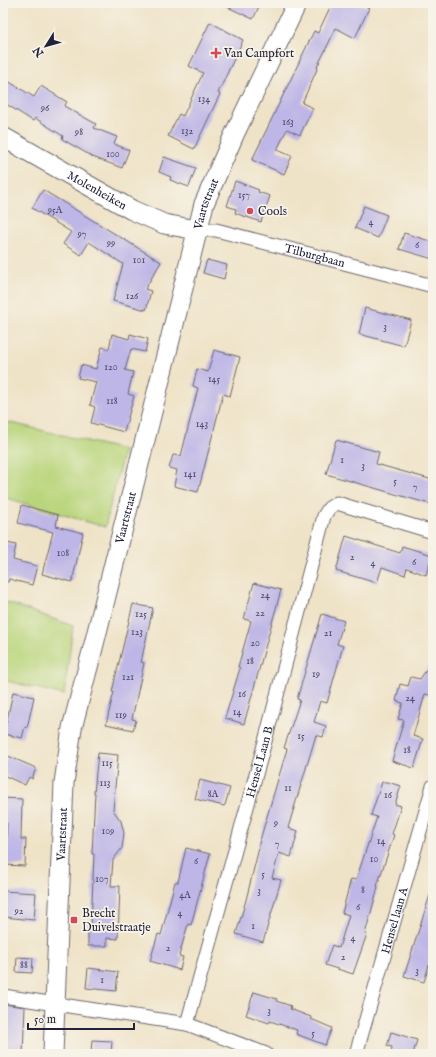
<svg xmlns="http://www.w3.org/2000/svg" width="436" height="1057" font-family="'IM FELL English',serif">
  <rect width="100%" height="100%" fill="#f7f3e8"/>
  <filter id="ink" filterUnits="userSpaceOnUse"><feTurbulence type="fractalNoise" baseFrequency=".025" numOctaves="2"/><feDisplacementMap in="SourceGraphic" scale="8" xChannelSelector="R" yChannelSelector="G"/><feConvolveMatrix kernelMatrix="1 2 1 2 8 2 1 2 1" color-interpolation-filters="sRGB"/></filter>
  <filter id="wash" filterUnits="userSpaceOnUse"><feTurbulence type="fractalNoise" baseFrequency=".012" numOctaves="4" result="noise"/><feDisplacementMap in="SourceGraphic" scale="16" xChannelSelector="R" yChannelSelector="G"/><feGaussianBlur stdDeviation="0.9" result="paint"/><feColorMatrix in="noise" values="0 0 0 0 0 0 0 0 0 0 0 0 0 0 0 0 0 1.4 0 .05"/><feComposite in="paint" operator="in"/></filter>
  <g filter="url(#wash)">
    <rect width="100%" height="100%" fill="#efe3c7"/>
    <path fill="#b9d57b" stroke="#6e7c5b" d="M3 421 124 450 105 527 3 497Z
      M3 601 73 626 64 695 3 680Z"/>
    <g id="blocks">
      <path fill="#beb6e6" d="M219 3H261L253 19Z
        M332 3H359L369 8 355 38 336 28 317 67H318L302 103 313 108 300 135 287 129 277 150 292 156 284 174 252 160 314 31 318 33Z
        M210 22 243 40 218 93 220 94 194 149 168 136 179 114 183 116 203 73 189 66Z
        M3 78 34 97 41 86 67 102 64 106 96 124 94 128 117 137 114 144 129 150 122 168 93 157 62 139 63 136 35 118 33 121 3 102Z
        M164 157 196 168 189 187 170 180 171 177 159 172Z
        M235 181 259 190 258 192 270 196 261 222 235 213 236 209 227 206Z
        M43 190 161 262 145 289 151 291 146 310 113 301 123 264 89 242 81 255 63 244 71 232 32 208Z
        M364 206 387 215 378 238 355 228Z
        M404 233 433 242V259L399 249Z
        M207 260 227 265 224 279 203 273Z
        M365 308 411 320 404 346 359 334Z
        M112 334 129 339 130 334 148 339 145 352 131 349 125 370 133 372 128 394 134 396 124 432 91 423 95 407 90 405 96 382 78 378 81 365 96 369 102 347 109 349Z
        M214 350 240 357 230 396 223 394 198 492 174 486 177 470 169 468 173 455 181 456 198 388 193 386 197 369 208 372Z
        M336 440 379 452 376 464 433 480V505L326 474Z
        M22 505 58 515 56 526 83 533 72 582 42 574 53 532 18 523Z
        M346 536 400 553 402 546 432 555 426 575 407 568 405 575 382 567 377 583 336 571Z
        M3 542 16 545 13 560 37 566 32 585 9 579 8 582H3Z
        M254 583 281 590 244 724 225 718 240 668 238 667 251 621 244 619Z
        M133 604 153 608 141 662 144 663 132 719 136 720 133 730 106 724 114 692H112Z
        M322 614 344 621 337 644 343 646 327 703 320 701 314 722 326 726 323 737 316 735 288 828 298 831 291 857 279 853 272 878 281 880 263 942 236 934 246 900 259 848 258 847 287 749 284 748 300 700 297 699Z
        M433 660V696L425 694 413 736 423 739 414 768 392 761 404 720 398 719 403 703 396 701 400 684 408 686 411 677 420 679Z
        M13 692 34 697 27 728 25 727 22 738 4 734Z
        M98 753 118 755 113 810 121 821 124 833 122 848 113 860 111 886H120L118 939 107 938V946H88V927H91L94 854H92L95 793H94Z
        M8 756 36 768 32 779 29 777 25 785 3 775V767Z
        M200 780 230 788 225 805 224 806 195 799Z
        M382 782H387L401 786 395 804 401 806 392 834 394 835 377 886 378 887 365 934H367L353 974 325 965 332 945 339 948 349 915 342 913 351 879 356 880 377 817 371 815Z
        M3 798 22 799 21 839H26L25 866 3 865V847H6L7 823 3 822Z
        M186 848 210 854 191 925 188 924 179 956 183 957 180 970 150 961 158 934 161 935 175 882H178Z
        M3 891 36 893 34 920 3 917Z
        M430 895H433V966L429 965 424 982 404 976Z
        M17 957 33 958 32 973 16 972Z
        M88 968 118 972 116 991 86 988Z
        M254 992 277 999 276 1001 291 1006 290 1009 311 1017V1019L332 1028 325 1045 296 1034 297 1030 270 1021 269 1023 246 1015Z
        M3 1004 25 1007 23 1054H3Z
        M391 1032 417 1040 413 1054H391L392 1047 387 1046Z
        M92 1040 112 1041 111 1054H91Z"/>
    </g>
  </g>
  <g filter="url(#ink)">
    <use href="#blocks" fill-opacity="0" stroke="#6a666c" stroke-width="1"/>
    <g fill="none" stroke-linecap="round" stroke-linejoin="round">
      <g stroke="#6a666c" stroke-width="15">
        <g id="street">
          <path id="s1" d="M197 230H216L433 286"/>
          <path d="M3 996 187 1024 266 1054"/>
          <path id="s2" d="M187 1024 263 749 324 516 329 508 337 503 433 532"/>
          <path id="s3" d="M356 1054 433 786"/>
        </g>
      </g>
      <g stroke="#6a666c" stroke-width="21">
        <g id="secondary">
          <path id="s4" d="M3 137 132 210 164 224 197 230"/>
          <path id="s5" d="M53 1054 64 783 72 728 94 644 204 204 234 135 297 3"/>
        </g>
      </g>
      <use href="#street" stroke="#fff" stroke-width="13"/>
      <use href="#secondary" stroke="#fff" stroke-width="19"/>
    </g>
  </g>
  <g fill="#d1495b" stroke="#f7f3e8" stroke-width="1.5">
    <path d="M214 47h4v4h4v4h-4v4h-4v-4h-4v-4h4z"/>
    <circle cx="250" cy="211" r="4"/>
    <rect x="70" y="916" width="8" height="8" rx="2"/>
  </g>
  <g text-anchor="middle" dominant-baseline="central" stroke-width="3.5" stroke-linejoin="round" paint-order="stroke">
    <g font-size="10" fill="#494766">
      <text x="204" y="99">134</text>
      <text x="45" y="108">96</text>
      <text x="288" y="122">163</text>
      <text x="187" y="131">132</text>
      <text x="79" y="132">98</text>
      <text x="113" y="154">100</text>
      <text x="244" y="195">157</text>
      <text x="55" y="210">95A</text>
      <text x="371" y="222">4</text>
      <text x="82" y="234">97</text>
      <text x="111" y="243">99</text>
      <text x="417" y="245">6</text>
      <text x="139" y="260">101</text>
      <text x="132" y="296">126</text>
      <text x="385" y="327">3</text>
      <text x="111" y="367">120</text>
      <text x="214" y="379">145</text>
      <text x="112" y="401">118</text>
      <text x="202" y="424">143</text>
      <text x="342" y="460">1</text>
      <text x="363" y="466">3</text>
      <text x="190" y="474">141</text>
      <text x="395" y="481">5</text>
      <text x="415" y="487">7</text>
      <text x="63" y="553">108</text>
      <text x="352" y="557">2</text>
      <text x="414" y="562">6</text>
      <text x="373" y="563">4</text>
      <text x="265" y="595">24</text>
      <text x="260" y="613">22</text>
      <text x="141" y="614">125</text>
      <text x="137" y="632">123</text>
      <text x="328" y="633">21</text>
      <text x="255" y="643">20</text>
      <text x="250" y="661">18</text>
      <text x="316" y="674">19</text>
      <text x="128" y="677">121</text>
      <text x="242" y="694">16</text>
      <text x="410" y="698">24</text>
      <text x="237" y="712">14</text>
      <text x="121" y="715">119</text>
      <text x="301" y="736">15</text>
      <text x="407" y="750">18</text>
      <text x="107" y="763">115</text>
      <text x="105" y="783">113</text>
      <text x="288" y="788">11</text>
      <text x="213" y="794">8A</text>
      <text x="388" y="795">16</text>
      <text x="276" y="823">9</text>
      <text x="108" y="831">109</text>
      <text x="381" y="841">14</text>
      <text x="277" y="844">7</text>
      <text x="374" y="859">10</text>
      <text x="196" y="861">6</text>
      <text x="263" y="874">5</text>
      <text x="102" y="879">107</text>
      <text x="363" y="890">8</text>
      <text x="259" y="891">3</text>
      <text x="185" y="895">4A</text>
      <text x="358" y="907">6</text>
      <text x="19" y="911">92</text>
      <text x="180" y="913">4</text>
      <text x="253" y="926">1</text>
      <text x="353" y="938">4</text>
      <text x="168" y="948">2</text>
      <text x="343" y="957">2</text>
      <text x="24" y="965">88</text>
      <text x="417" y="971">3</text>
      <text x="102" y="980">1</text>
      <text x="269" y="1011">3</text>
      <text x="313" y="1033">5</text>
    </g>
    <g font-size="12" fill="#22223b" stroke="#f7f3e8" text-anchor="start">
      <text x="224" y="53">Van Campfort</text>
      <text x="258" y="211">Cools</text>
      <text x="82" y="913">Brecht<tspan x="82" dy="14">Duivelstraatje</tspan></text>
    </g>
    <g font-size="12" fill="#22223b" stroke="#f7f3e8">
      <text stroke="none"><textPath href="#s4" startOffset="108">Molenheiken</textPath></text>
      <text stroke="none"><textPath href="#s5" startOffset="868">Vaartstraat</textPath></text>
      <text stroke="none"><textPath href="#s1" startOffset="121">Tilburgbaan</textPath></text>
      <text stroke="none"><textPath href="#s5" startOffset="544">Vaartstraat</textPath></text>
      <text stroke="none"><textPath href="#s2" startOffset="272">Hensel Laan B</textPath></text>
      <text stroke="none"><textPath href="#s5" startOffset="220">Vaartstraat</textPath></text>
      <text stroke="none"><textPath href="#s3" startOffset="139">Hensel laan A</textPath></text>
    </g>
  </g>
  <rect width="436" height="1057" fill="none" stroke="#f7f3e8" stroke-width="16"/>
  <g transform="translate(46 46) rotate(233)" stroke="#f7f3e8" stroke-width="3" paint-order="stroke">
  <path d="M0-3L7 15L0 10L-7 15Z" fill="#22223b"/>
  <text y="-6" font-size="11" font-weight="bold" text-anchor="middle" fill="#22223b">N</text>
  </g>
  <path d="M28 1023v6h106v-6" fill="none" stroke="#22223b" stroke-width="2"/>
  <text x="34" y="1023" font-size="12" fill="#22223b" stroke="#f7f3e8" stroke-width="3" paint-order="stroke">50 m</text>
</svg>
